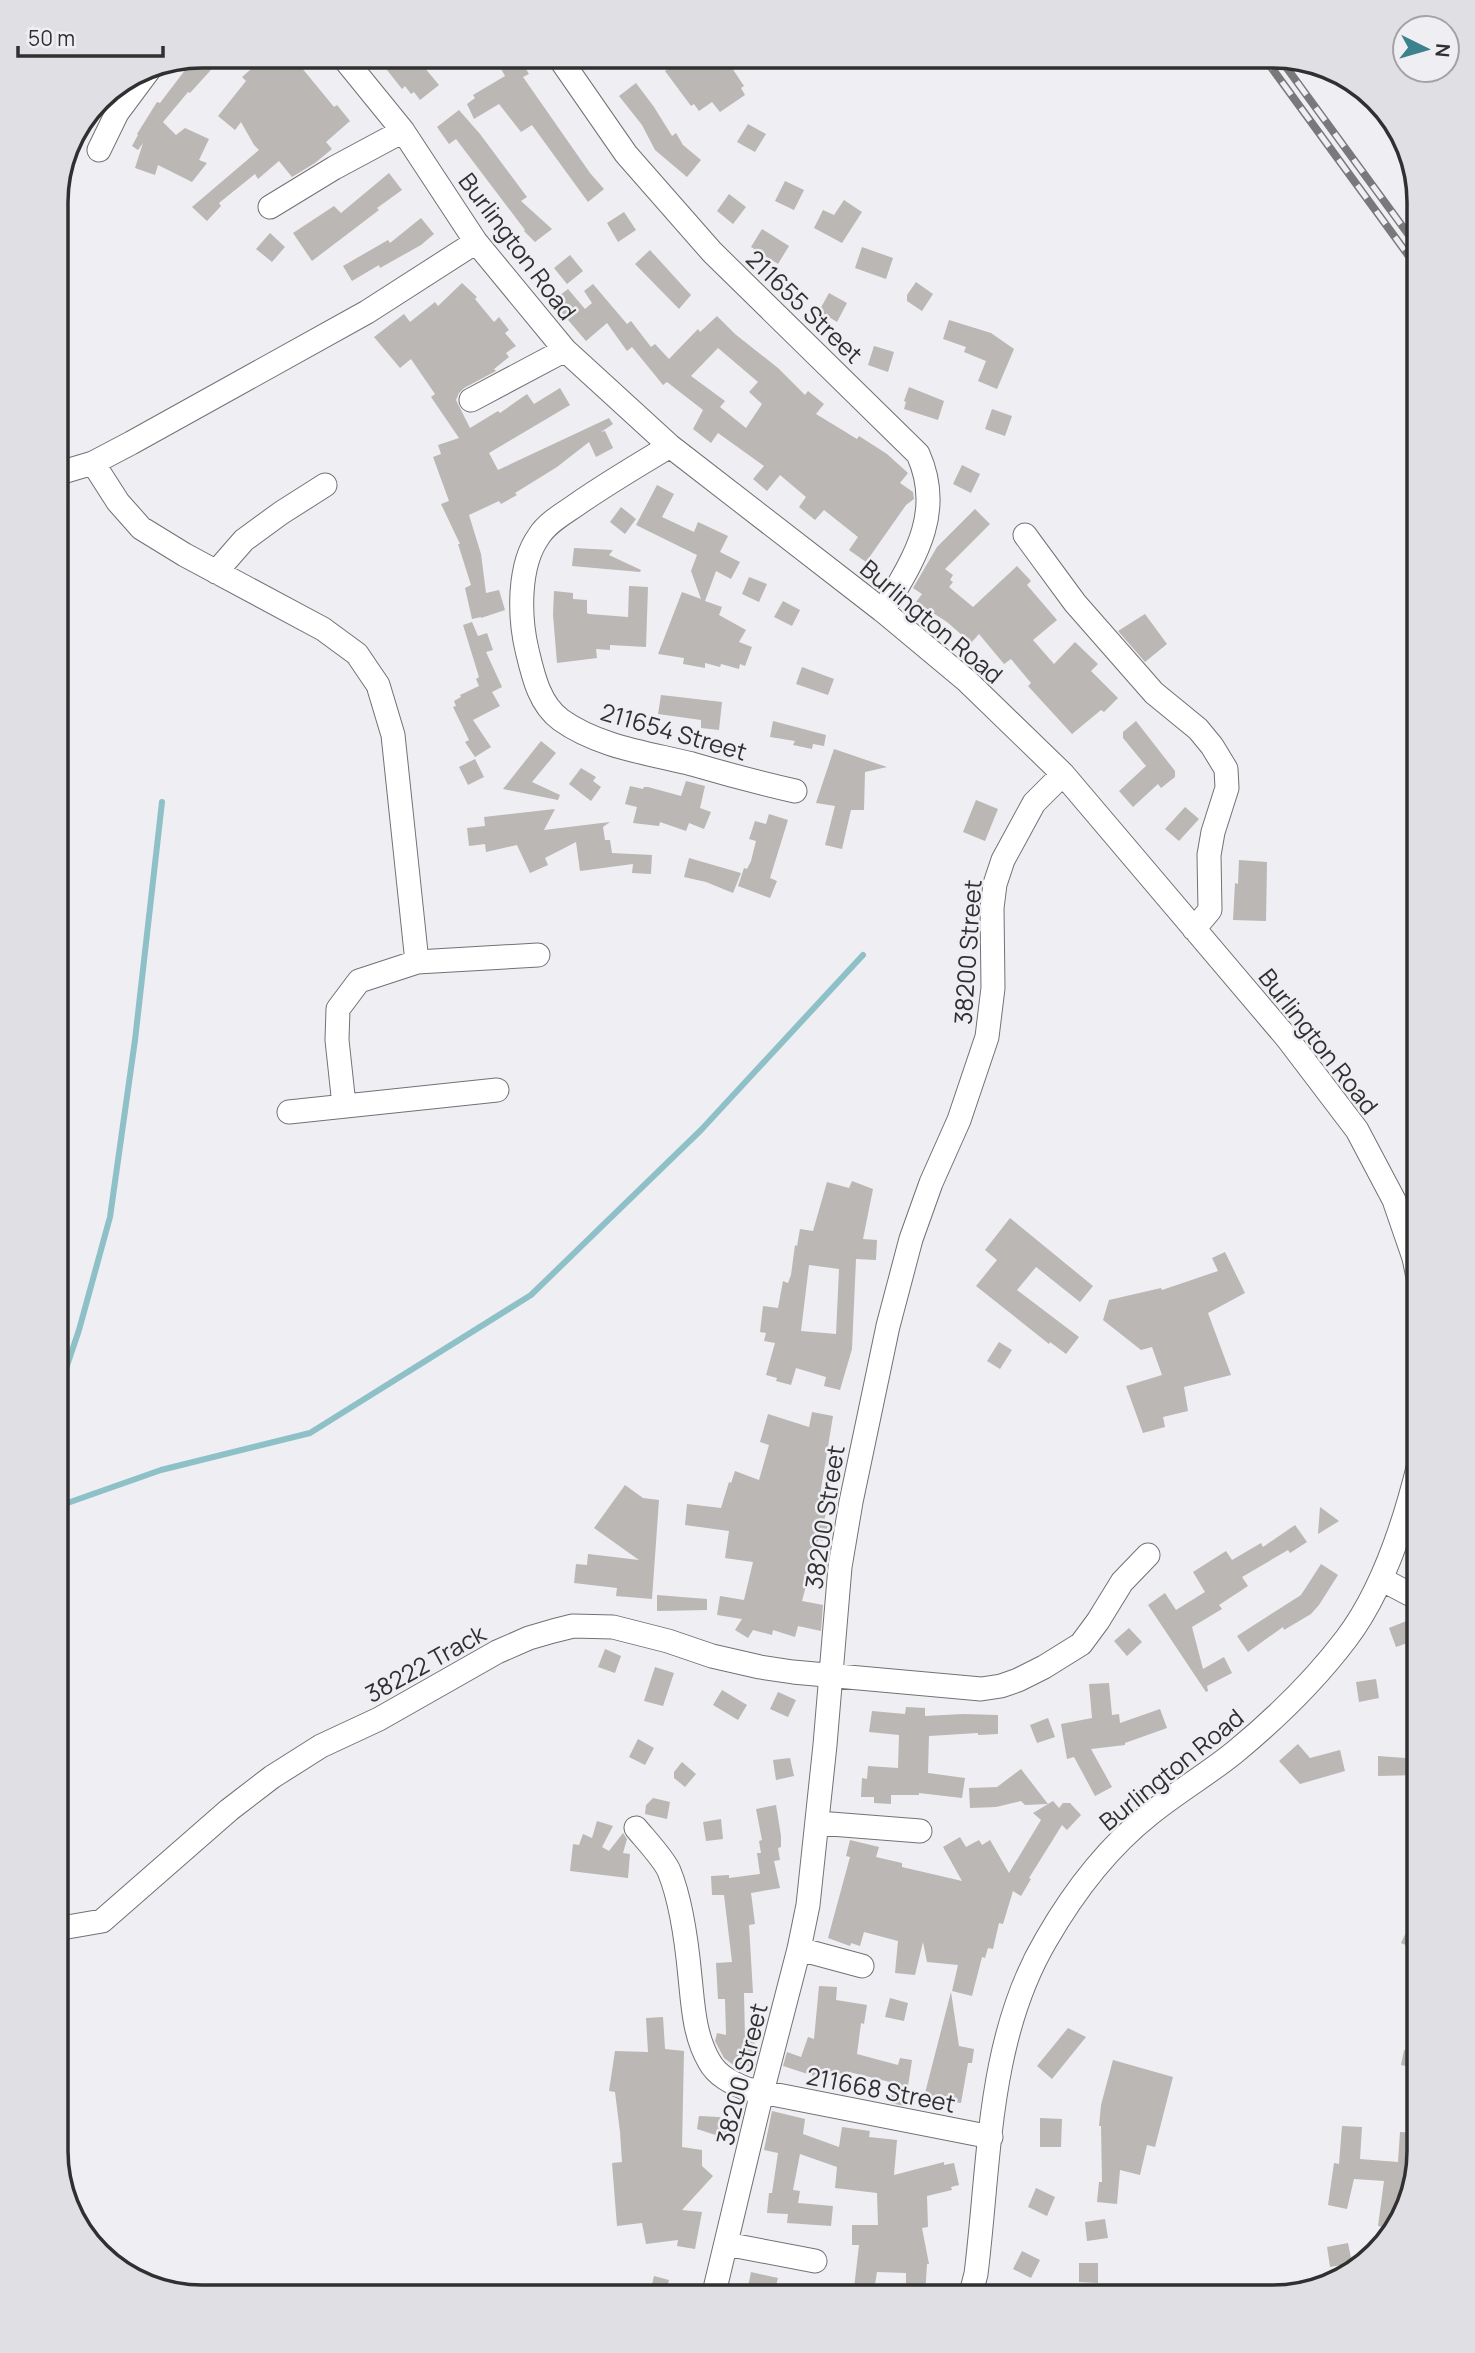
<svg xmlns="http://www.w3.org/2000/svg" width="1475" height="2353" font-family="Manrope,sans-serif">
  <rect width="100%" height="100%" fill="#efeef2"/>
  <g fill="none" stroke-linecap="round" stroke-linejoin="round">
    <path stroke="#8dc0c7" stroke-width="6" d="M56 1398 79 1330 110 1217 135 1040 162 802
      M56 1507 161 1470 310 1433 531 1295 701 1130 863 955"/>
  </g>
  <path fill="#bab7b4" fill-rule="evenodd" d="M202 56H221L210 71 190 93 188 92 163 122 176 135 185 128 209 139 199 160 207 163 192 182 158 165 155 175 135 168 143 143 138 150 132 146 138 135 137 134 157 102 160 103 195 57Z
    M266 56H292L334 107 337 105 350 121 326 142 332 149 315 163 292 177 279 161 258 179 255 174 219 203 221 206 207 221 192 207 259 150 254 145 241 122 235 130 218 116 246 81 242 77Z
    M380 56H415L439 85 420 100 414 92 411 94 405 86 402 89 387 70 389 68Z
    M518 56 529 74 523 77 590 173 604 189 588 202 532 125 521 132 499 104 474 119 467 104 475 98 473 95 505 76 500 67Z
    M684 56H724L744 86 741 88 745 95 720 112 712 102 699 111 694 104 691 106 665 71Z
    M636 83 654 107 672 136 676 133 683 145 701 160 687 177 655 150 642 125 619 96Z
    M459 110 480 134 527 197 521 201 552 229 535 242 524 231 525 230 456 139 449 144 437 127Z
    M748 124 766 134 755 152 737 142Z
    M389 173 402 190 377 208 379 210 312 261 293 233 334 206 341 213Z
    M785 181 804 190 794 210 775 201Z
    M729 194 746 207 733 224 717 211Z
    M844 200 862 212 842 243 814 228 823 210 834 215Z
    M624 212 636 230 618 242 607 223Z
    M421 218 434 234 421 245 380 268 379 265 352 281 343 266 388 240 390 243Z
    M762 229 789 246 778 264 751 247Z
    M270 233 285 247 272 262 256 249Z
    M862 247 893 258 886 279 855 268Z
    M650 250 691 295 679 309 635 264Z
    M570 255 583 271 567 284 554 268Z
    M916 282 933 294 922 311 907 301V295Z
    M462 283 477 297 475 299 494 322 499 317 509 330 505 333 516 346 506 353 509 357 494 369 496 371 464 388 459 393 456 400 470 428 498 411 500 413 527 394 534 404 560 388 570 405 489 453 498 470 609 418 613 424 601 432 605 431 613 448 596 457 589 442 557 467 515 493 517 495 501 504 499 501 469 515 481 554 486 593 499 590 505 610 481 618V617L472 619 465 588 471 585 458 544H460L441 504 449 501 433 457 441 454 438 445 459 438 431 397 435 394 411 359 400 368 374 337 404 314 410 322 435 302 438 306Z
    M593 284 627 324 631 321 651 347 655 344 669 359 698 329 700 332 717 316 735 334 778 368 805 395 808 391 824 404 816 414 857 439 859 436 887 454 908 473 900 483 913 492 914 499 906 505 866 562 849 550 858 537 824 510 815 520 799 507 806 497 780 475 767 491 753 479 764 466 718 433 711 443 693 429 703 410 667 382 663 385 632 347 627 351 607 323 586 341 552 301 568 289 585 309 592 303 584 291ZM718 348 758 382 749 392 762 404 746 428 720 407 725 401 691 376Z
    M829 293 847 303 837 322 819 311Z
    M949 320 991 333 1014 349 997 389 978 381 986 361 964 352 966 347 943 339Z
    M874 346 894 352 888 372 868 365Z
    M909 387 944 401 938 420 904 409 906 402 904 401Z
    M992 409 1012 416 1005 436 985 429Z
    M962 465 980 474 971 493 953 484Z
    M657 485 674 494 662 517 694 532 698 522 728 536 720 552 740 562 731 579 716 571 705 601 722 607 719 615 746 630 739 642 752 647 745 666 740 664 739 669 721 664 720 667 705 663V668L683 664 684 658 658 654 682 592 701 599 691 571 697 555 636 525Z
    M621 507 636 519 625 534 610 522Z
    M975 509 990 524 945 569 953 575 950 580 953 582 949 587 973 607 1017 566 1031 581 1027 585 1057 620 1033 640 1054 664 1075 642 1098 664 1091 671 1118 698 1104 712 1101 710 1072 734 1028 686 1031 683 1011 659 1004 664 979 634 971 643 947 622 916 602 922 594 913 588 937 547Z
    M574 548 613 550 609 555 641 570 640 572 572 566Z
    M749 577 767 584 759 602 742 594Z
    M629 586 648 587 646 647 610 645V650L596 649 597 658 557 663 553 615 554 591 573 593V599L587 600V613L589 614 628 617Z
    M783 601 800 610 792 626 774 617Z
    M1145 614 1167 644 1145 662 1118 631Z
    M472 622 478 636 487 633 493 650 486 652 502 687 492 692 500 706 473 720 491 747 475 757 465 742 469 740 453 707 456 706 454 701 461 697 460 695 479 686 476 679 479 677 463 625Z
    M802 667 834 679 828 695 796 684Z
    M661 695 722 702 719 730 701 728V720L658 714Z
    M773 721 826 735 824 746 813 744 812 749 793 745 795 741 770 737Z
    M1136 721 1175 771V777L1161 788 1158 784 1133 807 1119 791 1146 766 1123 738V732Z
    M541 741 556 753 532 782 560 795 558 800 503 789Z
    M834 749 887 767 865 772 864 810H851L842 849 825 845 835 806 816 803Z
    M475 759 484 777 468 785 459 767Z
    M581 768 596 777 593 781 601 787 591 801 569 784Z
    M686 781 705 786 700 808 711 812 704 829 689 823 686 831 660 822 659 826 633 823 637 807 625 804 630 786 643 789 644 787H648L681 796Z
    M976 800 998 809 985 841 963 832Z
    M1185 807 1199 819 1179 841 1165 829Z
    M555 809 544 830 610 822 603 827 605 840H610L612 853 652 855 651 874 632 873 633 864 580 871 576 842 545 858 548 865 530 873 517 845 486 852 485 844 469 846 467 828 485 826 484 817Z
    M769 814 788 820 770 878 777 881 770 898 738 886 744 868 747 869 751 861 756 841 749 839 755 821 766 824Z
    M689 858 741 873 733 893 706 882 684 877Z
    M1239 860 1267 862 1266 921 1233 920 1235 883 1238 884Z
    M852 1181 873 1189 863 1239 877 1240 876 1260 856 1259 852 1349 840 1390 824 1386 826 1377 796 1368 791 1385 776 1381 777 1378 766 1375 775 1343 764 1341 766 1333 760 1332 763 1306 778 1308 783 1281 788 1283 791 1275 795 1245 797 1246 800 1229 813 1231 827 1182 849 1188ZM809 1265 839 1269 836 1334 801 1331Z
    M1010 1218 1093 1286 1080 1302 1036 1267 1017 1290 1079 1337 1066 1354 1050 1342 1049 1344 976 1286 997 1260 985 1250Z
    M1225 1252 1245 1293 1208 1313 1231 1375 1184 1387 1188 1411 1163 1417 1165 1427 1143 1433 1126 1386 1162 1375 1152 1347 1141 1350 1103 1320 1109 1300 1161 1288 1162 1290 1218 1271 1212 1258Z
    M999 1342 1012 1350 1000 1369 987 1361Z
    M812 1412 833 1416 818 1507 827 1510 823 1524 828 1525 823 1541 818 1540 802 1601 823 1605 821 1631 798 1626 795 1637 773 1630 772 1635 753 1630 748 1638 735 1630 742 1619 717 1615 720 1596 744 1600 753 1562 725 1558 729 1531 685 1525 687 1504 721 1508 729 1482 731 1483 735 1471 759 1480 769 1445 760 1442 768 1414 809 1427Z
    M625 1485 643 1498 659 1500 652 1599 616 1596 617 1588 574 1583 576 1564 587 1565 588 1554 639 1560 594 1528Z
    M1320 1507 1339 1521 1318 1534Z
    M1295 1525 1307 1542 1290 1553 1288 1550 1242 1577 1248 1586 1219 1605 1222 1609 1192 1627 1203 1669 1224 1657 1232 1673 1207 1686 1208 1691 1206 1692 1148 1605 1165 1593 1176 1610 1205 1592 1193 1572 1226 1551 1232 1560 1261 1543 1263 1547Z
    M1321 1564 1338 1575 1319 1605 1311 1614 1284 1630 1283 1627 1248 1652 1237 1636 1301 1595Z
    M657 1595 707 1599V1610L657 1611Z
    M1409 1620 1416 1640 1396 1647 1389 1628Z
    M1129 1628 1142 1642 1127 1656 1114 1641Z
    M605 1649 621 1656 615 1673 598 1667Z
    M655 1667 674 1673 663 1706 644 1701Z
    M1376 1679 1379 1698 1359 1702 1356 1682Z
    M1109 1683 1112 1715 1119 1714 1120 1723 1160 1709 1167 1728 1125 1743V1745L1091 1749 1112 1787 1095 1796 1074 1757 1067 1759 1061 1724 1092 1718 1089 1684Z
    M722 1690 747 1705 738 1720 713 1705Z
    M778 1692 796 1700 788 1717 770 1709Z
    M906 1707 925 1708V1716L963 1714 998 1715V1734L978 1735V1733L929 1736 928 1773 965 1778 962 1798 919 1793V1795H891V1804L874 1803V1797H861L862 1778 867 1779 868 1766 898 1768 899 1735 869 1732 872 1711 905 1714Z
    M1048 1718 1055 1737 1037 1743 1030 1725Z
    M638 1739 654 1748 645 1765 629 1757Z
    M1298 1744 1310 1758 1340 1750 1345 1771 1300 1784 1279 1761Z
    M1378 1756 1419 1759V1775L1378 1776Z
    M790 1758 794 1776 776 1780 773 1760Z
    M682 1762 696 1774 685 1787 674 1778V1772Z
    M1021 1769 1048 1804 1025 1805 1021 1801 996 1807 970 1808 969 1788 997 1787Z
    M653 1798 670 1802 667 1819 645 1814 646 1805Z
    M1053 1801 1059 1808 1063 1803H1070L1081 1815 1067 1830 1062 1825 1029 1878 1031 1879 1021 1896 1013 1891 1003 1924 999 1923 993 1949 988 1948 985 1958 982 1957 972 1996 952 1991 958 1965 927 1962 923 1942 915 1975 895 1973 898 1941 864 1932 860 1946 851 1943 850 1946 828 1938 850 1857 846 1856 850 1840 879 1847 876 1857 902 1863V1867L962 1881 943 1847 960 1837 966 1847 979 1840 982 1845 990 1840 1009 1873 1041 1820 1033 1813Z
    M776 1805 781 1836V1847L778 1848 780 1860 774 1861 780 1888 751 1893 755 1924 749 1925 753 1993H744L745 2039 755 2041 750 2066 741 2064 740 2070 724 2058 715 2041 717 2033 726 2035 725 1999H718L716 1963 732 1962 724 1895H712L711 1876 729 1875V1878L760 1874 757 1853H761L759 1841 762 1840 756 1809Z
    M721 1819 723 1839 706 1841 703 1822Z
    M597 1821 613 1826 602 1847 609 1851 623 1833 627 1839 623 1853 630 1854 628 1878 570 1871 573 1844 579 1845 583 1834 592 1838Z
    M1419 1904V1951L1401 1943Z
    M819 1986 837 1987 836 2000 867 2005 864 2024 861 2023 857 2054 898 2065 900 2058 912 2060 905 2106 890 2103 894 2083 849 2072V2075L819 2070 817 2077 783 2066 787 2052 801 2057 808 2037 814 2039Z
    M951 1992 959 2046 974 2049 972 2063H968L961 2103 924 2097Z
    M890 1998 908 2003 904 2021 885 2017Z
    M663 2017 665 2049 684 2051 682 2147 702 2150V2166L713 2176 682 2210 702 2212 695 2249 677 2246 678 2240 646 2244 642 2223 617 2226 612 2163 622 2162 620 2132 615 2092 609 2091 615 2051 648 2052 646 2018Z
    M1068 2028 1086 2037 1052 2079 1037 2066Z
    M1404 2050 1419 2053V2069L1401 2065Z
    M1113 2060 1173 2077 1155 2147 1147 2145 1140 2175 1120 2170 1117 2204 1097 2202 1099 2182H1102L1101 2126H1099L1101 2105Z
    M772 2111 805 2119 803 2134 839 2147 842 2127 870 2131 869 2137 897 2140 894 2175 944 2162V2165L954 2163 959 2185 951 2187 952 2190 927 2196 928 2227 922 2228 929 2264H927L925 2297H906V2273L877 2272 873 2297H853L859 2245H852V2225H878L877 2193 835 2188 837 2167 800 2154 793 2190 800 2191 798 2203 833 2206 831 2226 787 2223 788 2214 767 2213 769 2193H772L778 2153 764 2150Z
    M699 2116 719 2117 731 2121 725 2138 697 2129Z
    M1040 2118 1062 2119 1061 2147H1040Z
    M1342 2126 1362 2127 1360 2159 1398 2162 1400 2132 1419 2133V2151L1399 2224 1394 2229 1378 2226 1384 2181 1354 2179 1347 2209 1328 2205 1334 2163 1339 2164Z
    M1036 2188 1055 2197 1047 2216 1028 2207Z
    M1105 2219 1108 2238 1087 2241 1085 2222Z
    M1348 2243 1352 2263 1330 2267 1327 2247Z
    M1022 2251 1040 2260 1031 2278 1013 2269Z
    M1079 2263H1098V2283L1079 2282Z
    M751 2272 778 2278 773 2297H746Z
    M654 2276 669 2280 668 2284 697 2292 696 2297H649Z"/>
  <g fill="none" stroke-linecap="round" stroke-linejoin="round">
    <g stroke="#727174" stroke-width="25">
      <path id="minor" d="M342 56 403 131 476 242 565 350 670 446 883 611 967 681 1063 774 1287 1038 1357 1130 1394 1200 1414 1258 1419 1282
        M558 56 626 154 712 252 918 454C945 514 913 560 883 611
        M99 150 117 113 152 66
        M270 207 334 168 403 131
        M471 400 565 350
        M670 446C638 465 606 484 576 505 563 514 547 523 539 536 518 565 519 616 527 650 533 675 539 704 561 720 599 747 648 753 692 764 726 774 760 783 795 791
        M93 463 118 502 141 528 185 555 323 629 357 654 378 685 393 735 417 962
        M56 474 93 463 131 443 367 312 476 242
        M1025 535 1075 603 1154 693 1198 729 1212 746 1226 769 1227 788 1213 832 1209 855 1210 910 1194 929
        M216 572 244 540 281 513 325 485
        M344 1105 337 1040 338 1009 359 981 417 962 538 955
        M289 1112 497 1090
        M1381 1579 1419 1599
        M818 1823 920 1831
        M636 1828C645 1839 664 1859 669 1871 681 1900 687 1945 690 1977 693 2005 694 2035 709 2061 717 2076 732 2083 747 2089L991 2137
        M56 1929 102 1921 229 1810 272 1777 321 1746 379 1719 497 1652 529 1638 553 1631 573 1626 613 1627 668 1641 712 1656 760 1667 793 1672 981 1689 1001 1686 1018 1680 1044 1667 1081 1644 1098 1621 1122 1582 1148 1555
        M799 1949 862 1966
        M726 2244 815 2261
        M713 2297 762 2092 799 1949 808 1905 825 1745 840 1567 851 1502 888 1326 911 1239 931 1183 959 1120 987 1037 993 988 992 908 995 884 1003 860 1034 803 1063 774
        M970 2297 976 2274C990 2162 987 2040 1046 1940 1073 1893 1107 1848 1150 1814 1177 1792 1208 1774 1235 1752 1275 1719 1315 1680 1346 1639 1382 1592 1405 1521 1419 1464"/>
    </g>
    <use href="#minor" stroke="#fff" stroke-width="23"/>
    <g stroke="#79797b" stroke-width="8">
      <path id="rail" d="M1263 56 1419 270
        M1278 56 1419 249"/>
    </g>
    <use href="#rail" stroke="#efeef2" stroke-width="5" stroke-dasharray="16" stroke-linecap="butt"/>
  </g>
  <g text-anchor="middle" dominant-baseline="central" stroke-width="5" stroke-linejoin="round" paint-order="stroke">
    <g font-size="24" fill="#303031" stroke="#efeef2">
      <text transform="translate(518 246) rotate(53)">Burlington Road</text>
      <text transform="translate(805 306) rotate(44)">211655 Street</text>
      <text transform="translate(932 621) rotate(40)">Burlington Road</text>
      <text transform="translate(674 731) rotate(16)">211654 Street</text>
      <text transform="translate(967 952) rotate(-86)">38200 Street</text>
      <text transform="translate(1319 1041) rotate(52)">Burlington Road</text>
      <text transform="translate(824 1517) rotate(-81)">38200 Street</text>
      <text transform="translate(425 1663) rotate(-29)">38222 Track</text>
      <text transform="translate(1171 1769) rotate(-39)">Burlington Road</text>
      <text transform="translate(741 2074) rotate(-76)">38200 Street</text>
      <text transform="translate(881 2089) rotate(11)">211668 Street</text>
    </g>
  </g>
  <path d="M0 0H1475V2353H0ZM202 68H1273A134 134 0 0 1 1407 202V2151A134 134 0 0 1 1273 2285H202A134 134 0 0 1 68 2151V202A134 134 0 0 1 202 68Z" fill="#e0dfe3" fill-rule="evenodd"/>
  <path fill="none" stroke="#303031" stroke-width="3.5" d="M202 68H1273A134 134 0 0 1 1407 202V2151A134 134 0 0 1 1273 2285H202A134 134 0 0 1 68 2151V202A134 134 0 0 1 202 68Z"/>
  <g transform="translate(1426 49) rotate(95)"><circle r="33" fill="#efeef2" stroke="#a3a2a5" stroke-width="2"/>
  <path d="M0-5L12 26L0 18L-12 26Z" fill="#3c828e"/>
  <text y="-10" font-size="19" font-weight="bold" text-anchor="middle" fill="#303031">N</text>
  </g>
  <path d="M18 46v10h145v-10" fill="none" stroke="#303031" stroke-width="3.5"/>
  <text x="28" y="46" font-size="21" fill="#303031" stroke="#efeef2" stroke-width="5" paint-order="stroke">50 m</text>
</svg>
